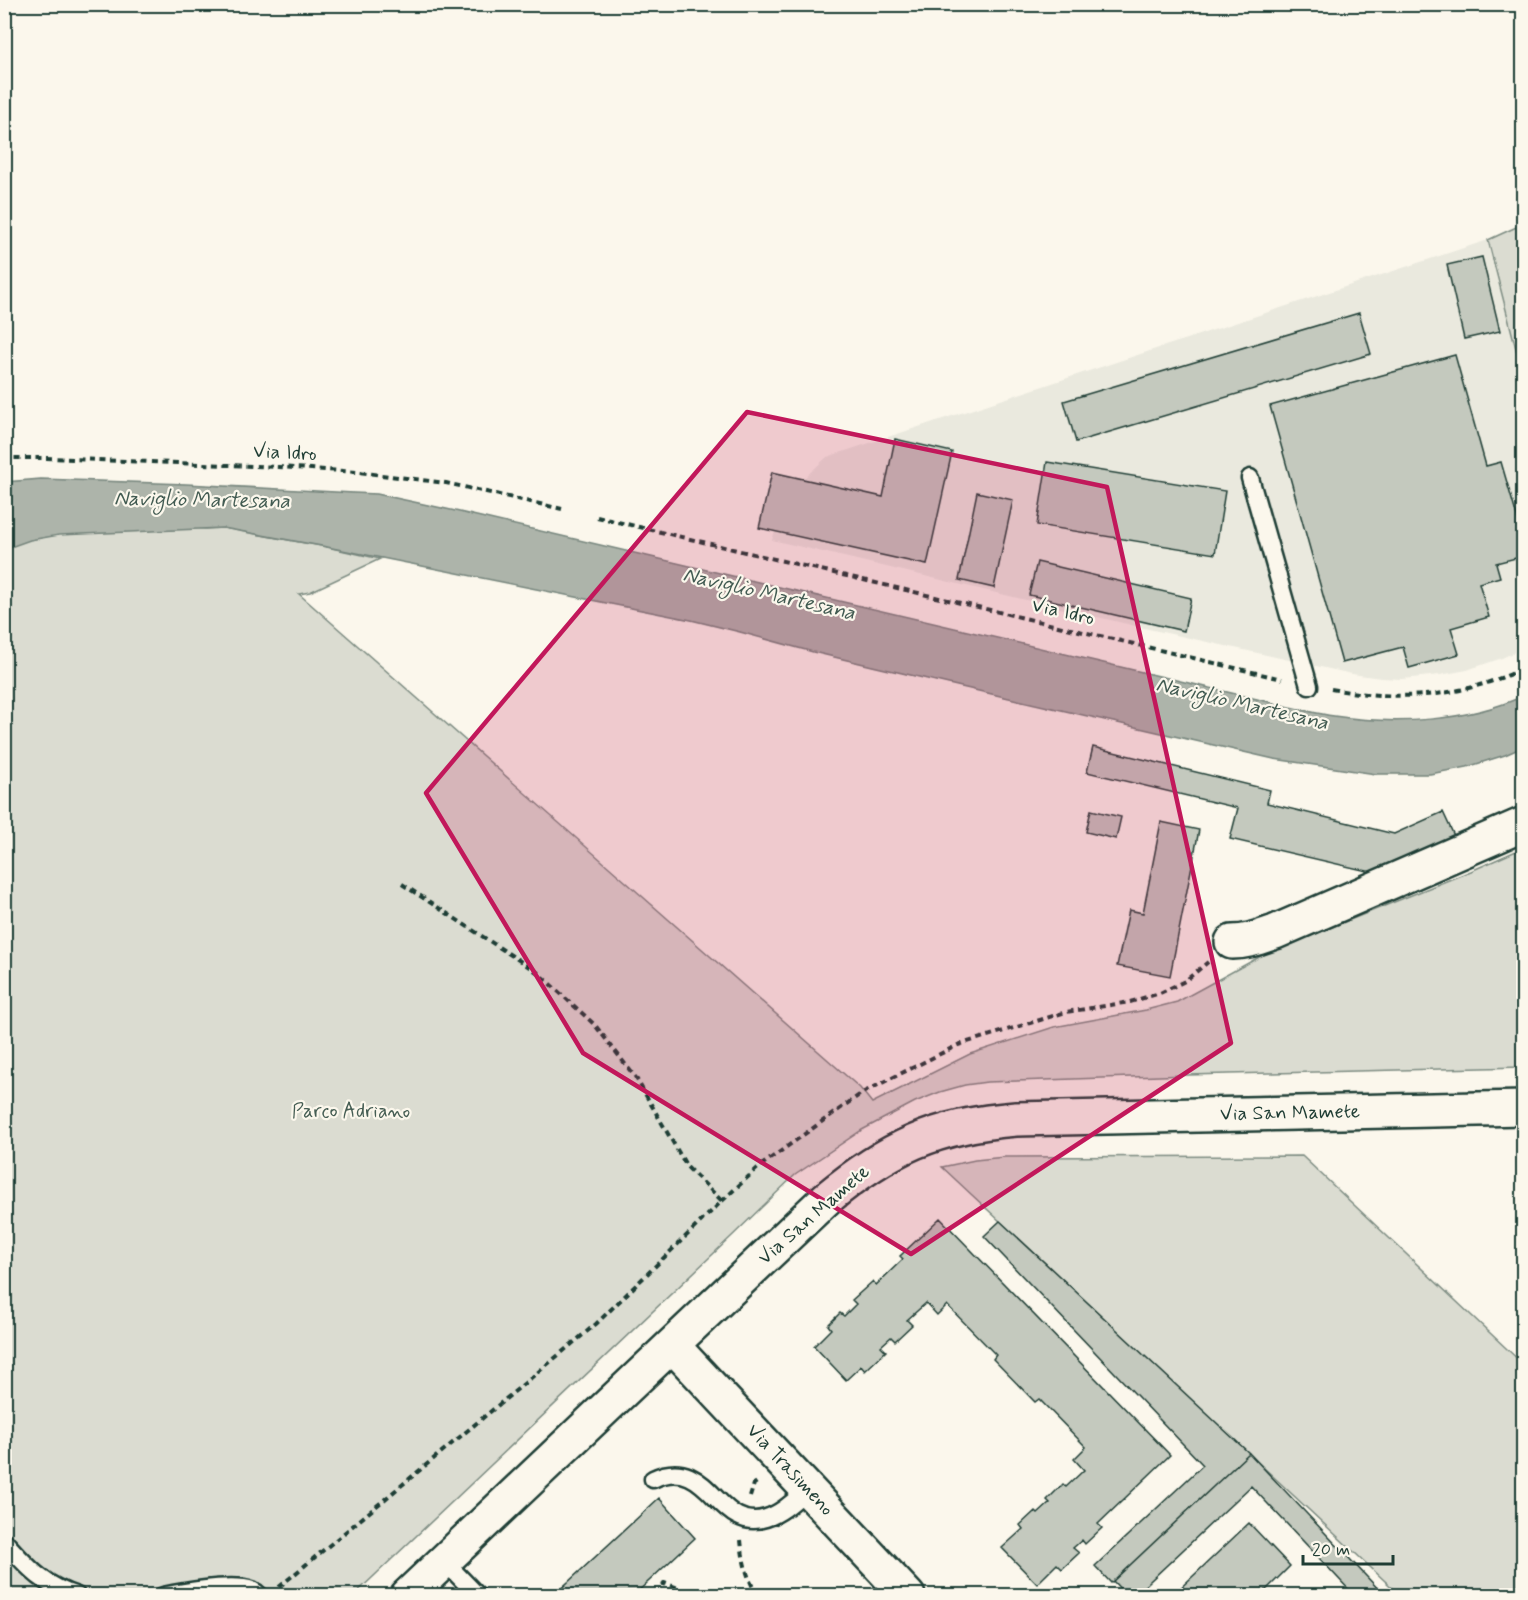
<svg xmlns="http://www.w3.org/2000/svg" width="1528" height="1600" font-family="Mynerve,sans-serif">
  <rect width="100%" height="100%" fill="#fbf7ec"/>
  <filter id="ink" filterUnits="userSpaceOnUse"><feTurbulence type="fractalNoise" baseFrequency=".0167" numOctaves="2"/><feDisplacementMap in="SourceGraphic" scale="12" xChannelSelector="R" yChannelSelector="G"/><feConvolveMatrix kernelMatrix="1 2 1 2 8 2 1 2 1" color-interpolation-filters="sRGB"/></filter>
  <g filter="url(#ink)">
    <path fill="#eae9de" d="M1488 240 1524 376 1523 648 1502 658 1467 670 1440 675 1402 679 1381 678 1352 674 1144 628 772 540 789 492 827 457Z"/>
    <path fill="#dbdcd1" stroke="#7d8c82" stroke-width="1.5" d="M1523 224V376L1488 240Z
      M5 512 205 529 223 528 327 547 380 559 310 592 299 594 860 1088 872 1103 970 1054 1054 1027 1146 1010 1177 1002 1263 955 1471 871 1523 848V1067L1188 1075 987 1082 965 1085 940 1092 915 1102 862 1130 795 1175 731 1237 354 1595 5 1596Z
      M1302 1156 1523 1364V1595H1400L942 1167 975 1160 1005 1157Z"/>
    <path fill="#adb4aa" stroke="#74847b" stroke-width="1.5" d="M41 479 186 484 354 493 377 494 451 510 1257 699C1282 705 1308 712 1334 716 1394 725 1467 722 1523 696V747L1505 755 1467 767 1430 774H1376L1274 759 957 686 813 652 740 632 691 620 327 547 223 528 59 535 30 540 5 549V482Z"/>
    <path fill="#c4c9be" stroke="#1f3d34" stroke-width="1.5" d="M1482 257 1500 331 1464 339 1447 265Z
      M1359 313 1371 354 1076 442 1064 401Z
      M1455 355 1486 466 1501 462 1524 541V556L1496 563 1500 577 1479 583 1489 617 1451 628 1459 654 1409 668 1403 647 1342 663 1270 406Z
      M895 439 952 452 927 565 759 528 772 472 883 497Z
      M1047 462 1225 491 1215 554 1037 525Z
      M977 492 1013 500 994 588 959 580Z
      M1037 562 1191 598 1184 631 1029 595Z
      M1093 747 1270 790 1267 803 1394 834 1443 812 1456 840 1380 874 1230 839 1238 808 1087 772Z
      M1091 810 1121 817 1116 839 1086 832Z
      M1161 822 1199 830 1170 976 1117 966 1129 910 1143 913Z
      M940 1218 1170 1455 1098 1524 1102 1528 1085 1544 1082 1540 1073 1548 1079 1553 1062 1569 1057 1564 1037 1584 1002 1548 1023 1529 1020 1525 1035 1511 1038 1514 1050 1503 1047 1500 1063 1484 1066 1487 1084 1470 1074 1459 1086 1447 1039 1399 1035 1402 993 1359 996 1355 947 1305 937 1315 926 1303 907 1320 912 1325 895 1341 891 1337 881 1346 886 1351 865 1371 861 1366 846 1380 814 1346 831 1329 828 1325 840 1313 844 1316 856 1304 852 1300 873 1281 876 1285 903 1259 900 1256Z
      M1000 1221 1249 1453 1111 1583 1095 1566 1203 1465 984 1236Z
      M1249 1453 1385 1596H1355L1251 1486 1134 1596H1127L1113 1581Z
      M659 1498 695 1538 633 1596H553Z
      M1249 1523 1290 1566 1260 1596H1172Z"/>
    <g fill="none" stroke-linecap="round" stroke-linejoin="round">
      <g stroke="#1f3d34" stroke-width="21">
        <path id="service" d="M1250 478 1309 686
          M653 1479C710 1452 717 1534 766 1518 782 1513 795 1500 808 1489
          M4 1541C28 1567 42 1585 77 1596
          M444 1561 478 1596
          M163 1596C183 1592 234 1583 252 1590 254 1591 258 1594 260 1596"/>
      </g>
      <g stroke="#1f3d34" stroke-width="38">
        <path id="minor" d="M1232 942C1248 942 1260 937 1275 932L1524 824
          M672 1345 908 1596
          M407 1596 826 1199C887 1148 936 1125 1016 1119L1524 1108"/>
      </g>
      <path stroke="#1f3d34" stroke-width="4" stroke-dasharray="6 4.5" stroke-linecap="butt" d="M4 458H47L279 467 358 472 446 483 562 509
        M597 517 1282 679
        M1331 689C1400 701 1459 699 1524 668
        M402 884 537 972 595 1025 636 1078 687 1167 722 1201
        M750 1497 754 1484 757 1482
        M741 1540C743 1561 746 1577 758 1596
        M279 1587 596 1324 722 1201 760 1166 862 1093 958 1045 1066 1012 1130 1002 1160 993 1185 981 1208 962
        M660 1596 664 1583 701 1596"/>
      <use href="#service" stroke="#fbf7ec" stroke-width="16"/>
      <use href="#minor" stroke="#fbf7ec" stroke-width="33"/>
    </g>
  </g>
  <path fill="#c2185b" fill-opacity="0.2" stroke="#c2185b" stroke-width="4.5" stroke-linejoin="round" d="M747 412 1107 487 1231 1043 911 1254 583 1053 426 793Z"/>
  <g text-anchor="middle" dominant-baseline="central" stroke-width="4.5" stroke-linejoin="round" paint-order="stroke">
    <g font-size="20" fill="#1f3d34" stroke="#fbf7ec">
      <text transform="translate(285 453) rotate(3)">Via Idro</text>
      <text transform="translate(1063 612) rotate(13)">Via Idro</text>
      <text transform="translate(1290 1113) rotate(-1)">Via San Mamete</text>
      <text transform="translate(814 1215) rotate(-41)">Via San Mamete</text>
      <text transform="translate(790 1470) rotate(47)">Via Trasimeno</text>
    </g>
    <g font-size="20" fill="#455d53" stroke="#fbf7ec">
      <text x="351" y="1111">Parco Adriano</text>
    </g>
    <g font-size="21" font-style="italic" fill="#425b52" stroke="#fbf7ec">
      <text transform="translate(202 500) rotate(1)">Naviglio Martesana</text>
      <text transform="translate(769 594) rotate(13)">Naviglio Martesana</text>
      <text transform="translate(1242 704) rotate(13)">Naviglio Martesana</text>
    </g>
  </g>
  <rect width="1528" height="1600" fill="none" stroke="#fbf7ec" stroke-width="24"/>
  <rect x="12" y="12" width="1504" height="1576" fill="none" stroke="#1f3d34" stroke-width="2" filter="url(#ink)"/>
  <path d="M1303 1555v9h90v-9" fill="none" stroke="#1f3d34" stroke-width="3"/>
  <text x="1312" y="1555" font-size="18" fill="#1f3d34" stroke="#fbf7ec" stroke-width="4.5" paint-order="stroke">20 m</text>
</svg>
